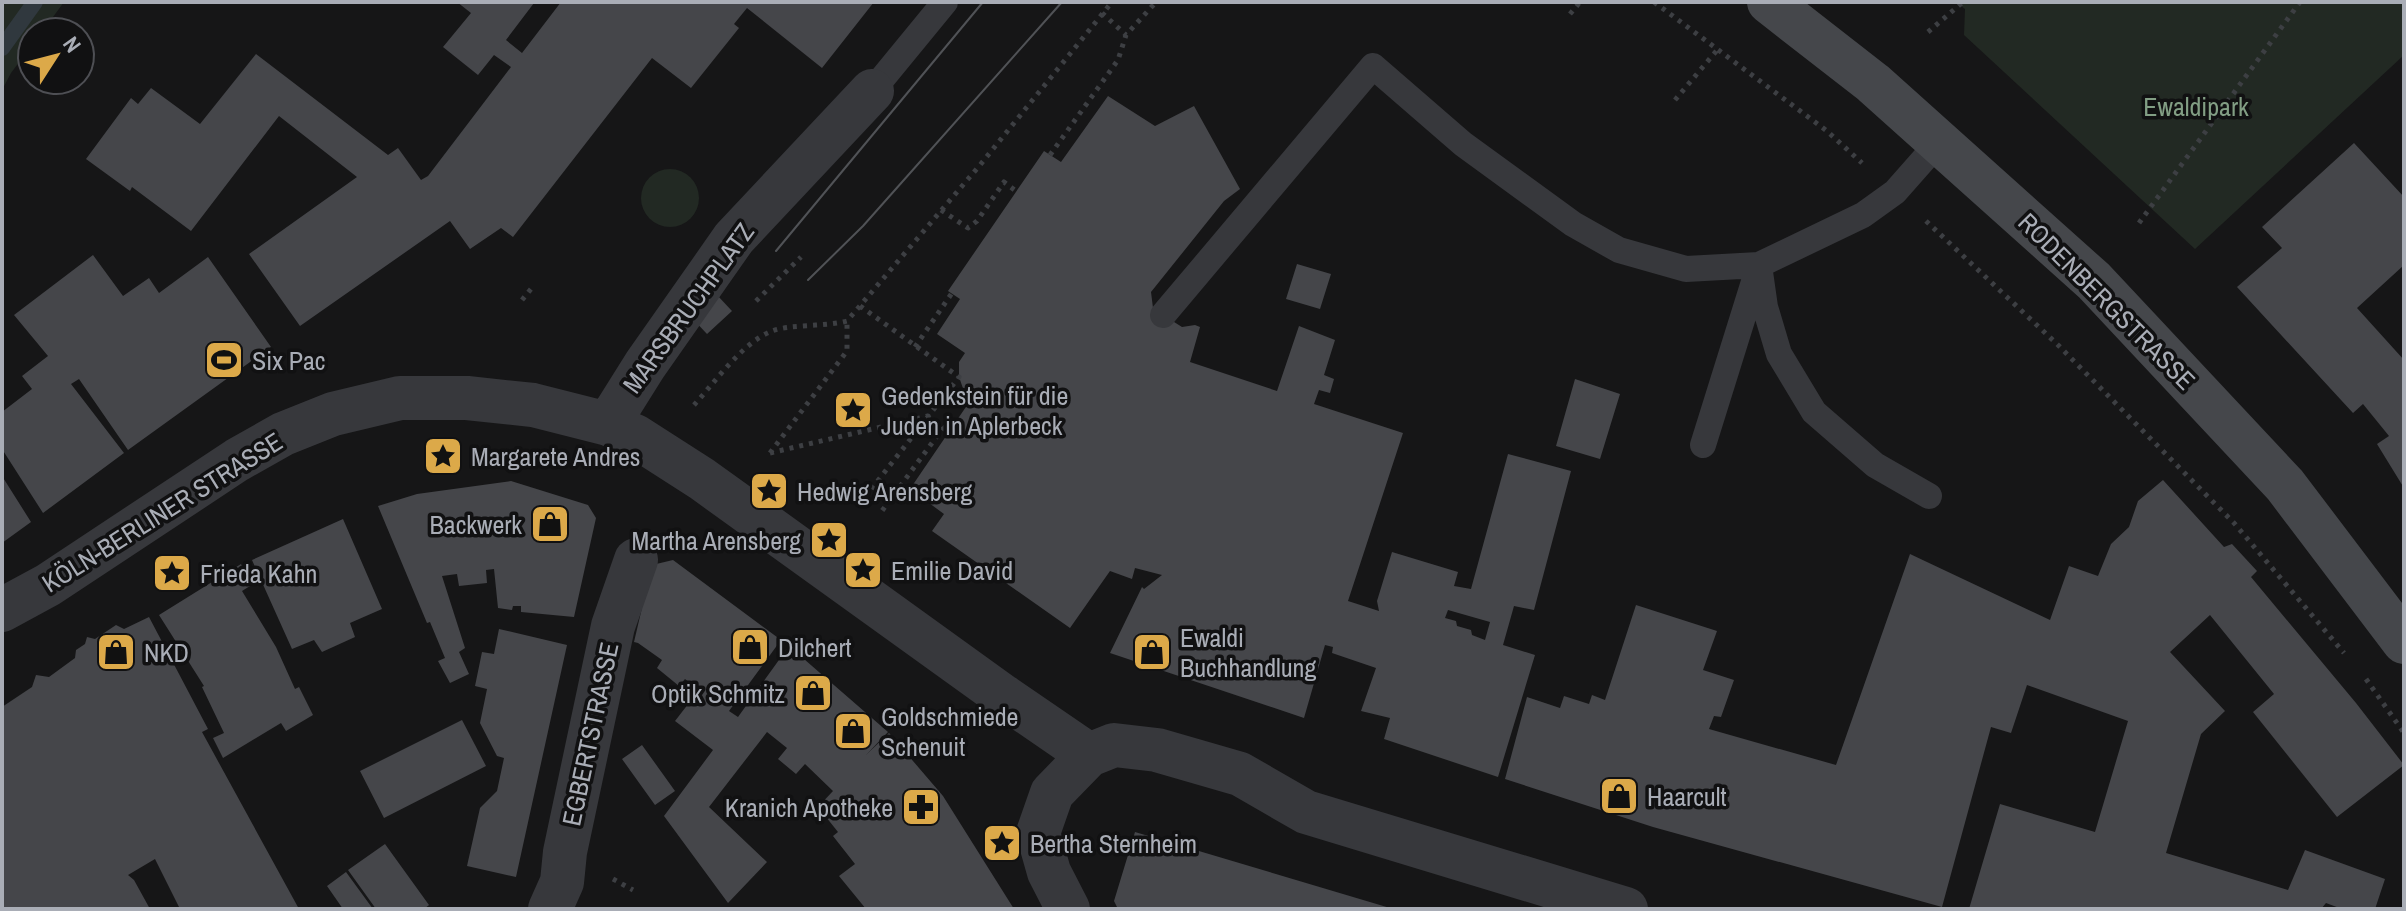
<svg xmlns="http://www.w3.org/2000/svg" width="2406" height="911" font-family="'Archivo Narrow',sans-serif">
  <rect width="100%" height="100%" fill="#161617"/>
  <path fill="#222923" d="M2 2H64L42 32H32V45L11 73 2 90Z
    M1956 2H2404V55L2195 249 1964 35 1965 9Z
    M641 198a29 29 0 1 1 58 0a29 29 0 1 1-58 0Z"/>
  <g fill="none" stroke-linecap="round" stroke-linejoin="round">
    <path stroke="#30383e" stroke-width="16" d="M2 48 35 2"/>
  </g>
  <path fill="#45464a" fill-rule="evenodd" d="M457 2H532L534 3 506 40 522 53 561 2H874L822 68 747 8 734 24 739 28 691 88 652 58 513 237 501 228 470 249 450 221 300 326 249 254 357 177 279 116 191 231 132 187 130 191 86 159 131 98 138 104 151 88 200 124 256 54 388 155 398 148 421 180 428 176 511 67 494 55 478 75 443 47 471 13Z
    M1108 96 1155 126 1194 106 1240 189 1224 201 1151 292 1153 308 1163 315 1182 327 1195 325 1200 327 1190 362 1277 391 1299 326 1335 340 1324 375 1334 379 1330 393 1319 390 1314 404 1403 433 1348 601 1379 611 1377 601 1392 552 1458 572 1454 586 1471 589 1508 454 1571 471 1534 610 1514 606 1503 645 1535 655 1498 777 1384 739 1390 718 1361 711 1376 668 1332 653 1333 647 1325 645 1304 718 1110 653 1142 587 1144 589 1162 575 1135 568 1132 579 1110 571 1070 628 932 531 944 514 910 489 972 398 965 394 959 377V362L965 353 937 334 960 299 948 291 1044 151 1061 162ZM1448 610 1490 622 1485 640 1472 635 1471 630 1457 626 1456 621 1445 618Z
    M2354 143 2404 197V265L2357 308 2404 360V488L2377 444 2389 436 2363 404 2353 413 2237 287 2282 248 2262 227Z
    M93 255 123 296 149 278 159 293 208 257 271 347 128 450 79 379 71 384 124 453 43 513 2 449V412L32 389 22 376 48 356 14 315Z
    M1297 264 1331 274 1320 309 1286 299Z
    M717 295 732 311 707 334 692 318Z
    M1575 379 1620 394 1600 459 1556 446Z
    M2 476 31 522 2 543Z
    M2163 480 2224 547 2232 544 2257 571 2251 577 2356 703 2404 765 2337 817 2253 712 2274 694 2210 615 2170 652 2225 711 2201 734 2166 853 2288 890 2305 850 2385 879 2375 909H2342L2326 903 2321 909H1969L2000 804 2095 832 2128 721 2027 685 2011 733 1991 727 1942 907 1653 827 1505 779 1527 697 1560 708 1564 696 1589 704 1592 695 1605 700 1636 605 1717 631 1703 670 1734 680 1721 717 1714 716 1709 729 1836 765 1910 554 2050 620 2069 566 2098 576 2111 544 2129 527 2138 501Z
    M511 481 588 505 596 518 574 617 521 612V606H513L512 610 498 608 494 569 486 570 487 583 459 586 457 574 442 576 465 648 459 652 469 674 450 683 438 661 445 658 430 622 427 623 378 506 417 494Z
    M343 519 382 609 350 623 355 637 322 652 314 640 292 649 252 560Z
    M673 560 781 640 729 711 738 717 789 646 888 732 866 755 889 733 943 796 1014 909H866L839 876 855 864 833 836 838 832 818 807 833 791 805 764 796 774 778 759 787 748 767 732 709 807 767 862 728 903 664 816 713 750 675 721 699 690 685 679 679 686 657 668 662 660 638 643 634 642 652 565Z
    M241 564 250 586 242 591 276 647 295 689 299 687 313 715 286 731 281 723 223 758 213 738 224 733 202 687 204 686 159 615Z
    M149 617 208 729 202 732 299 909H180L155 859 128 875 134 880 150 909H2V707L32 687 36 675 49 677 75 658 76 650 85 644 87 637 95 639 116 625 124 629Z
    M499 629 567 645 516 877 467 866 480 808 497 791 504 758 497 756 480 723 487 689 475 686 482 652 494 654Z
    M462 720 486 766 384 818 360 771Z
    M642 745 675 791 655 805 622 759Z
    M1135 832 1390 908V909H1118L1114 901Z
    M385 844 429 905 424 909H376L348 870Z
    M346 872 373 909H343L327 886Z"/>
  <g fill="none" stroke-linecap="round" stroke-linejoin="round">
    <path stroke="#3d3f43" stroke-width="5" stroke-dasharray="4 6" stroke-linecap="butt" d="M1654 2 1827 131 1862 163
      M1102 13 1126 35
      M1570 14 1580 2
      M1928 32 1963 2
      M1675 100 1718 49
      M1050 155 1118 60 1126 35 1156 2
      M941 210 968 228 977 221 1004 182 1016 191
      M1926 221 2058 345 2234 523 2344 653
      M2139 223 2300 2
      M522 300 531 289
      M756 301 801 257
      M860 306 959 377 862 501
      M915 347 952 293
      M694 405C715 382 743 342 772 331 790 324 824 327 847 321L980 165 1112 2
      M770 453 928 416 943 428 879 515
      M770 453 847 351V321
      M2366 679 2404 733
      M613 879 633 890"/>
    <path stroke="#37383c" stroke-width="26" d="M872 91 945 2
      M1759 265 1765 307 1779 354 1814 412 1875 465 1929 496
      M1163 315 1373 66 1463 144 1573 224 1619 250 1686 269 1759 265 1863 215 1895 192 1940 141
      M1703 445 1757 272"/>
    <path stroke="#37383c" stroke-width="44" d="M608 424 645 365 734 238 872 91
      M2 610 48 585 237 460 283 434 333 414 400 398H467L533 405 608 424 635 436 702 479 1003 696 1089 755
      M550 909 562 882 565 852 613 626 636 560
      M1068 909 1049 872 1038 833 1052 793 1089 755 1114 745 1157 750 1240 774 1306 812 1626 909"/>
    <path stroke="#45474b" stroke-width="44" d="M1769 2 1873 83 2094 281 2285 485 2404 642"/>
    <path stroke="#505256" stroke-width="2" d="M776 251 983 2
      M808 280 863 226 1062 2"/>
  </g>
  <defs>
    <g id="stadium-square" transform="scale(2)"><rect x="-9" y="-9" width="18" height="18" rx="4" fill="#dca949" stroke="#111112"/><path d="M0-5a6.5 5 0 1 0 0 10a6.5 5 0 1 0 0-10ZM-3.5-1.8h7v3.6h-7Z" fill="#111"/></g>
    <g id="sight-square" transform="scale(2)"><rect x="-9" y="-9" width="18" height="18" rx="4" fill="#dca949" stroke="#111112"/><path d="M0-6L1.8-2.2L6-1.7L2.9 1.2L3.7 5.4L0 3.3L-3.7 5.4L-2.9 1.2L-6-1.7L-1.8-2.2Z" fill="#111"/></g>
    <g id="shop-square" transform="scale(2)"><rect x="-9" y="-9" width="18" height="18" rx="4" fill="#dca949" stroke="#111112"/><path d="M-5-2.5h2.3a2.7 3.5 0 0 1 5.4 0H5L5.5 6h-11ZM-1.5-2.5h3a1.5 2.3 0 0 0-3 0Z" fill="#111"/></g>
    <g id="pharmacy-square" transform="scale(2)"><rect x="-9" y="-9" width="18" height="18" rx="4" fill="#dca949" stroke="#111112"/><path d="M-2-6h4v4h4v4h-4v4h-4v-4h-4v-4h4Z" fill="#111"/></g>
  </defs>
  <g fill-rule="evenodd">
    <use href="#stadium-square" x="224" y="360"/>
    <use href="#sight-square" x="853" y="410"/>
    <use href="#sight-square" x="443" y="456"/>
    <use href="#sight-square" x="769" y="491"/>
    <use href="#shop-square" x="550" y="524"/>
    <use href="#sight-square" x="829" y="540"/>
    <use href="#sight-square" x="863" y="570"/>
    <use href="#sight-square" x="172" y="573"/>
    <use href="#shop-square" x="750" y="647"/>
    <use href="#shop-square" x="116" y="652"/>
    <use href="#shop-square" x="1152" y="652"/>
    <use href="#shop-square" x="813" y="693"/>
    <use href="#shop-square" x="853" y="731"/>
    <use href="#shop-square" x="1619" y="796"/>
    <use href="#pharmacy-square" x="921" y="807"/>
    <use href="#sight-square" x="1002" y="843"/>
  </g>
  <g text-anchor="middle" dominant-baseline="central" stroke-width="7" stroke-linejoin="round" paint-order="stroke">
    <g font-size="26" fill="#829e84" stroke="#111112">
      <text x="2196" y="106">Ewaldipark</text>
    </g>
    <g font-size="26" fill="#a9adb6" stroke="#111112">
      <text transform="translate(2107 301) rotate(45)">RODENBERGSTRASSE</text>
      <text transform="translate(688 308) rotate(-54)">MARSBRUCHPLATZ</text>
      <text transform="translate(162 512) rotate(-32)">KÖLN-BERLINER STRASSE</text>
      <text transform="translate(590 734) rotate(-78)">EGBERTSTRASSE</text>
    </g>
    <g font-size="26" fill="#a9adb6" stroke="#111112" text-anchor="start">
      <text x="252" y="360">Six Pac</text>
      <text x="881" y="395">Gedenkstein für die<tspan x="881" dy="30">Juden in Aplerbeck</tspan></text>
      <text x="471" y="456">Margarete Andres</text>
      <text x="797" y="491">Hedwig Arensberg</text>
      <text x="522" y="524" text-anchor="end">Backwerk</text>
      <text x="801" y="540" text-anchor="end">Martha Arensberg</text>
      <text x="891" y="570">Emilie David</text>
      <text x="200" y="573">Frieda Kahn</text>
      <text x="1180" y="637">Ewaldi<tspan x="1180" dy="30">Buchhandlung</tspan></text>
      <text x="778" y="647">Dilchert</text>
      <text x="144" y="652">NKD</text>
      <text x="785" y="693" text-anchor="end">Optik Schmitz</text>
      <text x="881" y="716">Goldschmiede<tspan x="881" dy="30">Schenuit</tspan></text>
      <text x="1647" y="796">Haarcult</text>
      <text x="893" y="807" text-anchor="end">Kranich Apotheke</text>
      <text x="1030" y="843">Bertha Sternheim</text>
    </g>
  </g>
  <rect width="2406" height="911" fill="none" stroke="#a9adb6" stroke-width="8"/>
  <g transform="translate(56 56) rotate(54)"><circle r="38" fill="#111112" stroke="#4e4f54" stroke-width="2"/>
  <path d="M0-6L14 30L0 20L-14 30Z" fill="#dca949"/>
  <text y="-12" font-size="22" font-weight="bold" text-anchor="middle" fill="#a9adb6">N</text>
  </g>
</svg>
